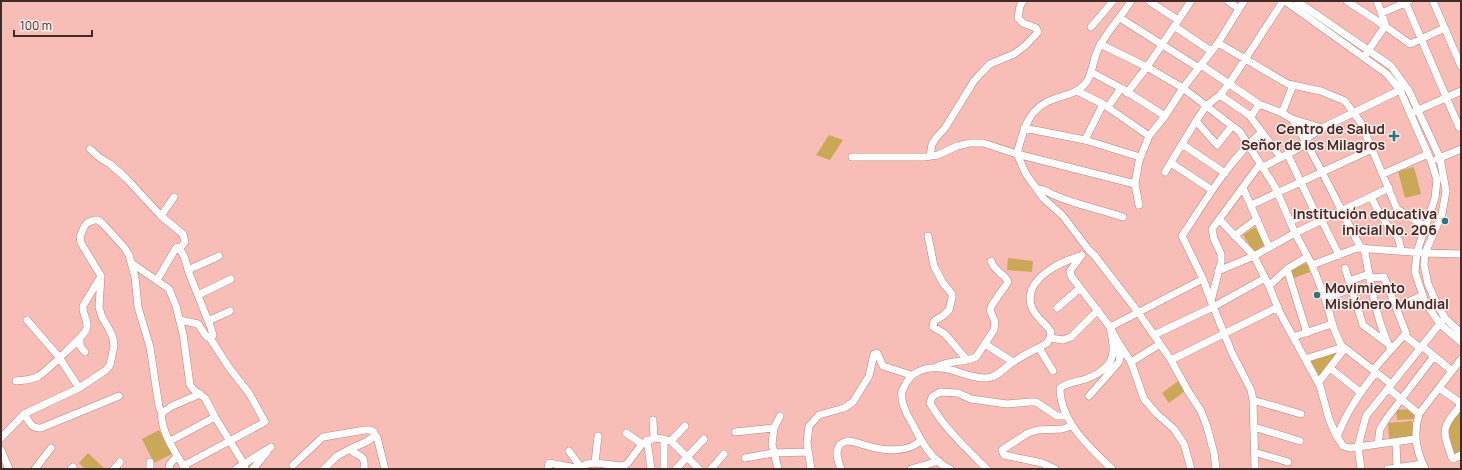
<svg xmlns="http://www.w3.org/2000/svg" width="1462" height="470" font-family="Manrope,sans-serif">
  <rect width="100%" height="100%" fill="#f7bdb6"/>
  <path fill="#caa857" d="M829 135 843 140 830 160 816 155Z
    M1414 167 1421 194 1405 198 1398 171Z
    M1255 227 1266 244 1254 252 1243 235Z
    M1008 258 1033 261 1032 272 1007 270Z
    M1307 263 1310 272 1294 278 1291 269Z
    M1339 351 1319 377 1309 361Z
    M1178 381 1185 391 1169 403 1162 393Z
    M1413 409 1414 419 1397 420 1396 410Z
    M1461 410V453L1455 456 1447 436 1448 423Z
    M1412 421 1414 436 1389 439 1388 423Z
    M159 430 172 454 154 463 142 439Z
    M88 453 105 469H85L79 463Z"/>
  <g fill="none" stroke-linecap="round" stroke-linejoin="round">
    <g stroke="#ba847e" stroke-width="8">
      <path id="minor" d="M1131 1C1120 19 1104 34 1096 54 1092 65 1092 77 1084 85 1075 94 1065 95 1054 99 1028 107 1023 131 1017 154L1026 174 1043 198 1063 216 1088 249 1095 256 1138 312 1171 360 1188 391 1201 411 1207 427 1214 453 1216 469
        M1149 1 1178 20
        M1228 1 1239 9
        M1285 1 1387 74 1400 90 1431 161 1437 180 1435 198 1417 252 1415 272 1425 302 1440 324 1461 342
        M1297 1 1391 66 1409 91 1440 158 1446 191 1442 214 1425 253 1424 265 1428 284 1438 306 1445 318 1461 333
        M1347 1 1385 26 1410 44 1445 28
        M1405 1 1459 127 1461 126
        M1433 1 1461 66
        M1382 13 1409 1
        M1120 18 1199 68
        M1174 26 1211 51
        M1091 27 1113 1
        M1218 43 1288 84 1321 91 1345 101 1361 123 1397 209 1426 227
        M1100 44 1147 67 1183 88 1240 132 1275 187 1295 233 1312 265 1325 298 1334 329 1341 345 1391 384
        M1366 54 1385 26V23L1377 1
        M1201 65 1259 104 1282 113 1292 119 1322 128
        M1091 72 1121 88 1165 116
        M1077 91 1103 104 1149 136
        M1127 93 1147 67 1191 1
        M1220 95 1249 115 1281 158
        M1108 107 1121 88
        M1414 112 1461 91
        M1282 113 1293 85
        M1251 117 1259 104
        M1292 119C1318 160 1338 205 1361 248
        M1196 121 1217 145 1232 126
        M1024 128 1085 140 1140 157
        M1085 140 1103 104
        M1182 144 1225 173
        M90 149 100 158 110 164 126 178 161 216 183 234 185 242 182 246 176 248 157 280
        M1288 155 1314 210 1290 222
        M930 156 932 144 936 138 945 128 974 81 982 72 990 64 1014 54 1026 45 1038 32 1036 28 1023 23 1018 18 1020 6 1023 1
        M852 157H924L938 155 957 146 970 143H983L1017 154 1135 184
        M1437 159 1461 149
        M1171 163 1212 190
        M1263 167 1301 147 1305 140 1322 128 1400 90
        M1165 172 1196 121 1206 106 1220 95 1229 84 1283 1
        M1383 174 1428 154
        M1243 188 1269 247
        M1037 189C1044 188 1048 193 1054 195 1076 205 1100 209 1123 217
        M1371 197C1375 205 1379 213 1384 220 1393 235 1398 229 1401 251
        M1139 205 1135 184 1139 161 1149 136 1165 116 1183 88 1218 43 1244 1
        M1251 205 1372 149
        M161 216 174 197
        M1220 220 1254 256 1269 286 1280 313 1320 386 1329 419 1336 435 1343 446 1350 448 1415 439
        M1322 221 1339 255
        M928 236 934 266 943 283 952 294V298L949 310 944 315 934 321 933 327 945 334 967 360
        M1234 236 1257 219
        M176 248 181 251 184 256 189 273 211 328 213 335 212 337 210 338 206 336 198 324 180 320
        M1364 248C1371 283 1375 318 1391 350
        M1082 255 1070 271 1071 276 1110 327 1118 342 1131 362 1144 399 1157 414 1174 429 1184 444 1191 469
        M133 264 169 289 176 306 183 334 190 385 193 389 205 398 215 417 244 464 245 469
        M1312 265 1357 248 1425 253 1461 254
        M1345 268 1363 325 1387 343
        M1287 269 1307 333
        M188 270 219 256
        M1218 271 1254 256 1295 233 1389 188
        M1370 278 1384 277 1406 333 1373 370
        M1349 281 1369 274
        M1269 286 1287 269 1307 257
        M198 295 231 279
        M1325 298 1352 289
        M1211 301 1203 279 1182 236C1206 200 1229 160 1262 132
        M1396 307 1422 296
        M1057 308 1080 288
        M27 320 59 357 79 388
        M208 321 230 311
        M1154 335 1213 307 1265 278
        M1404 335 1420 348
        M1293 337 1332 324
        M80 338V346L85 352
        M1050 338 1063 340 1071 337 1098 310
        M985 344 1013 362
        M1422 346 1452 371
        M1039 348 1053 371
        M1305 359 1343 347
        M1171 360 1278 307
        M1131 362 1160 344
        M936 367C949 360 964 363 976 357L994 330 995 322 990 310 992 305 1008 282C1006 274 995 273 991 261
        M1330 368 1360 392
        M16 381C23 380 33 380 39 376 46 371 83 337 86 330 90 323 82 314 83 306L100 278
        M1318 383 1345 348
        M1388 388 1419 414
        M1439 388 1458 401 1461 407
        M1089 396 1119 362 1120 357 1118 346
        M1253 400 1301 414
        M1461 405C1441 429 1442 428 1452 458L1453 459 1461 455
        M24 414C29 421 31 429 41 428L119 396
        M653 420 654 438
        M1254 427 1300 441
        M735 432 774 428
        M626 433 642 444
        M375 436 377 437 385 469
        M1337 437C1347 411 1359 394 1376 372
        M1 438 24 414 79 388 106 370 110 365 114 346 113 338 109 329 102 317 99 307 101 276 81 243 80 237 84 227 87 223 94 220H98L103 224 124 247 129 255 135 277 138 307 150 347 159 407 162 413
        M664 439V469
        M647 440 651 469
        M170 441 215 417
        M671 441 685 426
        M1396 442 1397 468
        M1378 444 1380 429 1387 418 1434 356
        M1 450 9 469
        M569 451 582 469
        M1254 452 1288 462
        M745 458 773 453 808 452
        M150 462V469
        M595 463 598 436
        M293 465 323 437 365 430H370L374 432 375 436 366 442 350 449
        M183 466 265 422 249 393 230 369 210 338
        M35 469 51 448
        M71 469 73 467
        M114 469 120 462
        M169 469 170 464 177 456
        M186 469C177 457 159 428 162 413L172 406 200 394
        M236 469 271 447
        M253 469 267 452
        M324 469 337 456 350 449C357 458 366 452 364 469
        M548 469 549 463 581 469
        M582 469 583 466 587 464 595 463 622 466 627 464 642 444 654 438 664 439 671 441 699 469
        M676 469 704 439
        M711 469 724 454
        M778 469 772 444 774 428 780 416
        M811 469 807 443 809 426 819 415 844 408 853 402 869 376 874 354 877 353 883 366 911 375
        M841 469C839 463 835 455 838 448 839 444 844 442 847 441 853 440 862 445 868 446 884 451 909 453 921 440
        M911 469 939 461
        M950 469C932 462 920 439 912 423 907 415 900 402 902 391 903 389 905 386 906 383 911 375 915 372 925 369 949 363 965 379 987 378 999 377 1005 366 1015 361 1025 354 1037 349 1047 343L1050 338 1051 332C1046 323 1036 318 1032 308 1021 280 1061 261 1081 256
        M987 469C967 449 944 428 930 403L932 397 940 392 958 393 971 399 1007 404 1030 402H1036L1057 416H1067
        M1055 469 1042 463 1004 455 1002 450 1028 433 1038 430 1062 429 1072 426
        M1112 469C1089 447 1060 421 1060 388 1068 382 1077 382 1086 379 1099 374 1112 366 1113 352 1114 344 1111 334 1110 327L1203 279
        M1255 469 1253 400 1251 390 1232 353 1211 301 1221 262V254L1214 239 1212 229 1260 164
        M1361 469 1358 446 1366 416 1442 321
        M1388 469 1423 464
        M1425 469C1416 450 1413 434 1419 414L1461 359"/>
    </g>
    <use href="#minor" stroke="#fff" stroke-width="7"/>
  </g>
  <g fill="#2d757e" stroke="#fbe9e7" stroke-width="1.5">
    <path d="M1392 130h4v4h4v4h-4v4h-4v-4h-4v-4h4z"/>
    <circle cx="1445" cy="221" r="4"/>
    <circle cx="1317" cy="295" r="4"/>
  </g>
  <g text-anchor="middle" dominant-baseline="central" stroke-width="3" stroke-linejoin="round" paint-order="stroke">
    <g font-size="14" font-weight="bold" fill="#412b28" stroke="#fbe9e7" text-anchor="end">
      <text x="1385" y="128">Centro de Salud<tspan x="1385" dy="16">Señor de los Milagros</tspan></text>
      <text x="1437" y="213">Institución educativa<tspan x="1437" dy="16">inicial No. 206</tspan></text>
      <text x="1325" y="287" text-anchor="start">Movimiento<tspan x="1325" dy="16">Misiónero Mundial</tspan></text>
    </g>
  </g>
  <rect width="1462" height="470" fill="none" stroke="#412b28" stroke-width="4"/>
  <path d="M14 30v6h78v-6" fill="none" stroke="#412b28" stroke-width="2"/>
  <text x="20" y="30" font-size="12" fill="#412b28" stroke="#fbe9e7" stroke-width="3" paint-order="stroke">100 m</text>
</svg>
